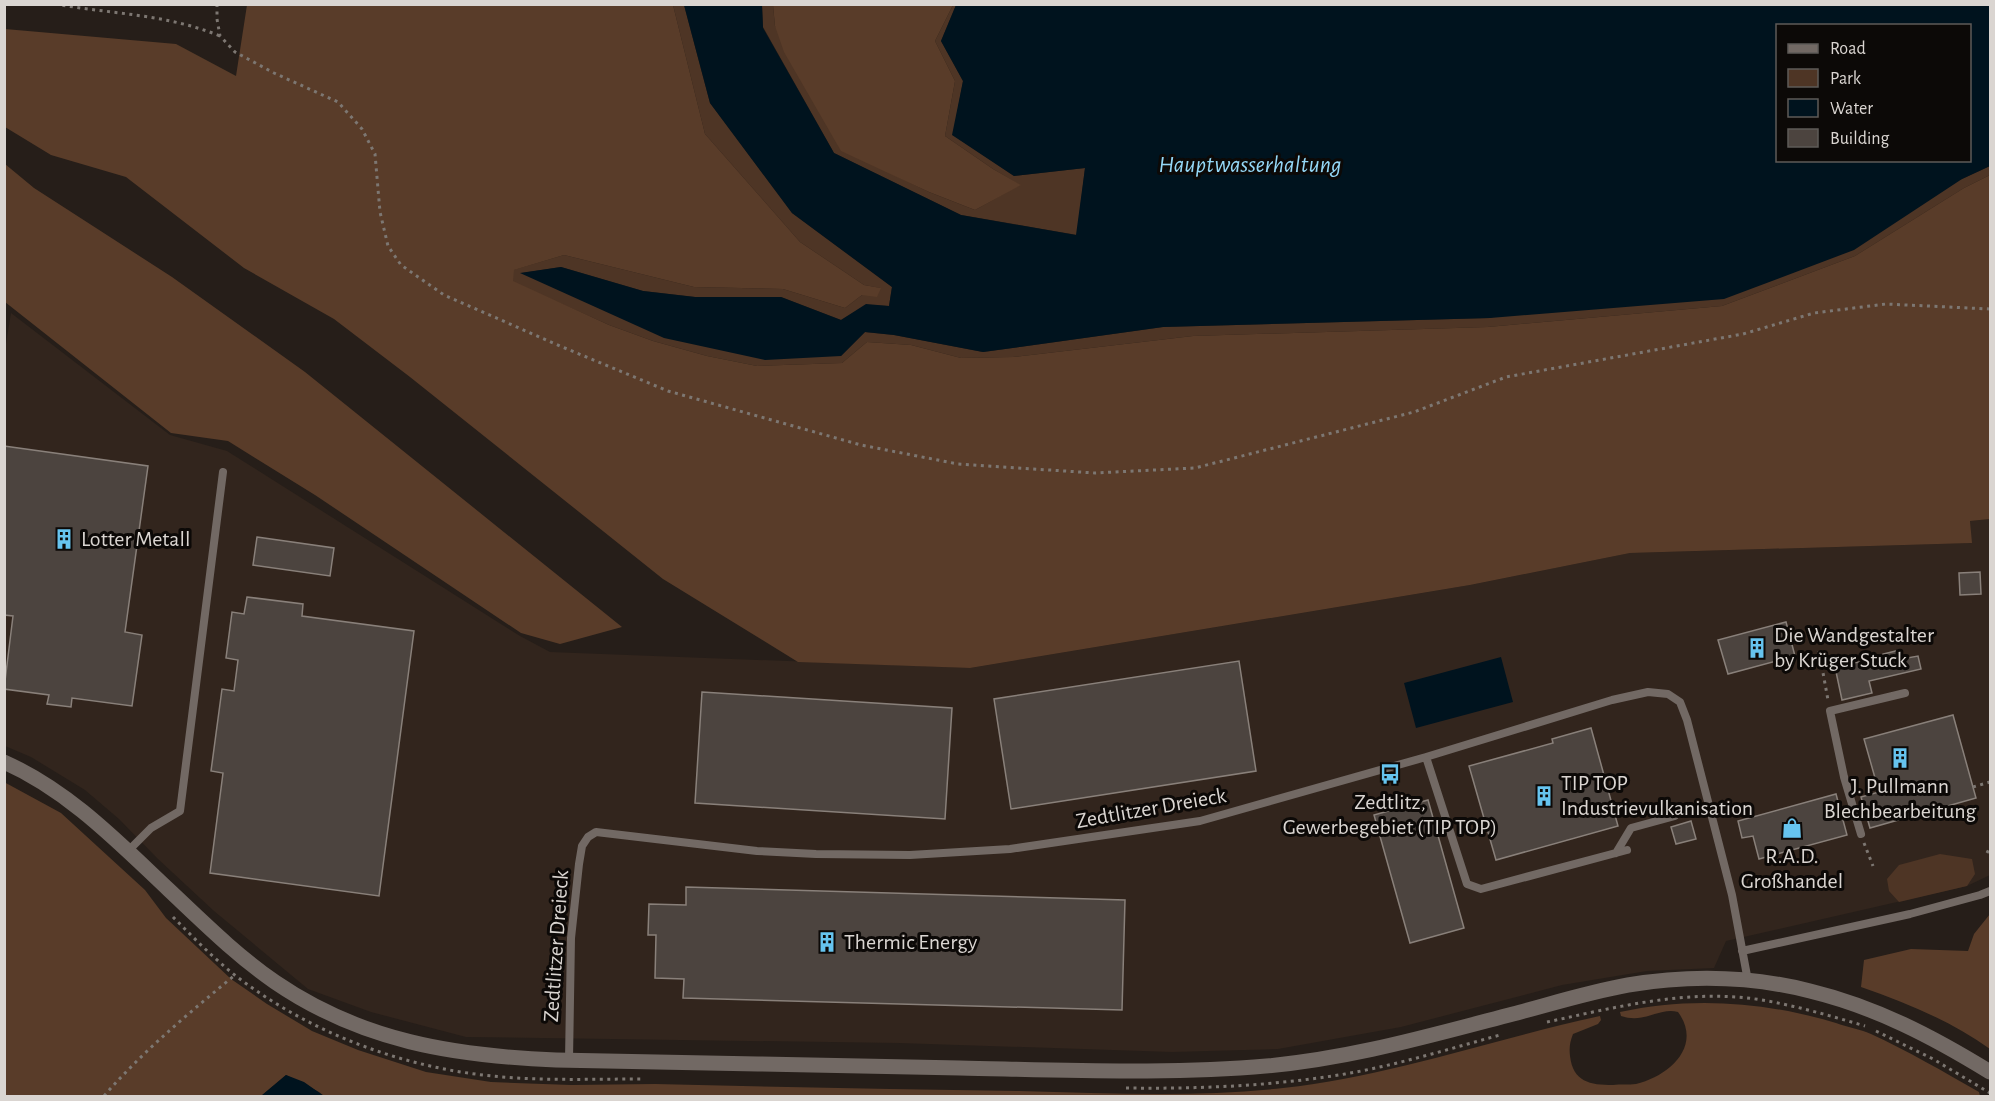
<svg xmlns="http://www.w3.org/2000/svg" width="1995" height="1101" font-family="'Alegreya Sans',sans-serif">
  <rect width="100%" height="100%" fill="#261e19"/>
  <path fill="#32251d" d="M11 313 170 435 227 451 520 636 550 652 970 668 1470 585 1630 553 1971 543 1970 521 1990 519V875L1967 886 1726 941 1714 968 1647 971 1562 985 1401 1027 1278 1049 1172 1052 899 1043 466 1037 371 1012 308 989 214 911 158 859 119 819 85 790 31 757 5 746 4 356Z"/>
  <path fill="#4e3525" d="M673 5H684L710 103 792 213 892 287 889 306 866 305 841 320 781 297H695L643 291 561 267 522 273 841 356 865 332 894 335 983 352 1163 327 1490 318 1962 179 1990 166V175L1964 188 1855 256 1722 306 1488 327 1193 336 1013 357 961 358 911 345 867 342 842 363 757 366 707 356 653 341 609 325 513 282V270L564 255 694 287 783 289 845 308 862 295 880 288 864 285 800 242 705 134Z
    M762 5H773L775 26 892 174 929 192 975 210 1020 185 993 169 945 136 955 81 935 41 953 5H956L941 41 963 81 953 135 1014 176 1085 168 1077 235 961 215 834 153 763 27Z
    M1940 854 1972 859 1975 874 1967 886 1899 902 1889 891 1887 879 1899 865Z"/>
  <path fill="#593c29" d="M247 5H673L705 134 800 242 864 285 881 288 877 297 862 295 845 308 783 289 694 287 564 255 514 270 513 281 609 325 653 341 707 356 757 366 842 363 867 342 911 345 961 358 1013 357 1193 336 1488 327 1722 306 1855 256 1964 188 1990 175V519L1970 521 1972 543 1630 553 1470 585 970 668 798 662 663 579 410 377 334 319 244 268 126 177 51 155 5 127V29L176 44 236 76Z
    M773 5H953L935 41 955 81 945 136 993 169 1021 185 975 210 929 192 841 151 784 52 775 26Z
    M5 164 34 188 172 277 305 372 622 627 560 644 521 633 315 495 228 441 171 433 5 302Z
    M4 782 61 813 145 890 166 918 231 979 267 1004 312 1031 358 1050 426 1072 491 1082 571 1085 655 1084C776 1087 898 1089 1019 1091 1107 1093 1195 1098 1283 1088 1391 1076 1494 1039 1600 1016L1601 1020 1598 1024 1573 1034C1570 1042 1569 1047 1570 1056 1573 1082 1590 1085 1613 1085 1620 1084 1629 1085 1636 1084 1669 1076 1703 1046 1678 1012 1659 1007 1645 1024 1621 1016L1620 1012C1692 996 1766 1002 1836 1023 1847 1027 1860 1029 1871 1034 1908 1051 1944 1072 1979 1092L1980 1096H324L319 1092 286 1075 261 1096H5Z
    M1990 914V1049C1951 1021 1907 1003 1861 987L1864 960 1911 949 1968 951 1974 934Z"/>
  <path fill="#00131e" fill-rule="evenodd" d="M684 5H762L763 28 834 153 961 215 1076 235 1085 168 1014 176 952 135 963 81 941 41 956 5H1990V166L1962 179 1854 250 1724 299 1490 318 1163 327 983 352 894 335 865 332 841 356 765 360 664 338 520 273 561 267 643 291 695 297H781L841 320 866 304 889 306 892 287 792 213 710 103ZM1778 26H1970V160H1778Z
    M1501 657 1513 702 1416 728 1404 683Z
    M286 1075 304 1082 324 1096H261Z"/>
  <path fill="#4c443f" stroke="#89807a" stroke-width="1.5" d="M4 446 148 466 125 632 142 635 132 706 72 698 71 707 47 704 49 695 4 689 13 616 4 615Z
    M257 537 334 548 330 576 253 565Z
    M1980 572 1981 594 1960 595 1959 573Z
    M247 597 303 604 302 616 414 631 379 896 210 873 223 773 211 771 222 689 234 691 238 660 226 658 232 612 244 614Z
    M1786 622 1795 656 1728 674 1718 640Z
    M1900 650 1902 659 1918 656 1921 669 1869 681 1872 693 1842 700 1835 667 1883 657V654Z
    M1239 661 1256 771 1011 809 994 699Z
    M702 692 952 708 945 819 695 803Z
    M1953 715 1976 798 1870 828 1861 797 1879 792 1864 739Z
    M1591 728 1618 826 1496 860 1469 766 1553 743 1552 739Z
    M1836 794 1847 835 1759 859 1753 836 1742 838 1738 821Z
    M1428 800 1464 928 1410 943 1374 815Z
    M1691 821 1696 839 1676 844 1671 827Z
    M686 887 1125 900 1122 1010 683 998 684 979 655 978 656 935H648L649 904 686 905Z"/>
  <g fill="none" stroke-linecap="round" stroke-linejoin="round">
    <path stroke="#7d7772" stroke-width="3" stroke-dasharray="3 4.5" stroke-linecap="butt" d="M55 4C111 14 167 14 220 36
      M217 4V19L220 36 235 52 274 73 338 102 362 129 375 154 380 212 388 246 401 265 444 295 560 346 668 391 861 445 958 464 1095 473 1195 468 1414 412 1506 377 1743 334 1814 313 1886 304 1990 309
      M1819 651 1828 700
      M1973 787 1990 782
      M1864 843 1873 866
      M1987 853 1990 847
      M173 917C193 937 213 958 236 976 309 1032 400 1067 492 1076 541 1081 592 1079 642 1079
      M1547 1022C1617 1007 1690 988 1762 1000 1797 1006 1831 1016 1865 1026
      M1876 1031 1933 1059 1990 1093
      M1126 1088C1199 1089 1272 1086 1345 1074 1397 1065 1449 1049 1500 1035
      M104 1096C143 1051 189 1013 235 975"/>
    <path stroke="#726964" stroke-width="8" d="M1426 757 1467 884 1481 889 1627 850
      M1861 834 1844 777 1830 711 1905 693
      M128 851 151 828 180 811 223 472
      M1616 853 1631 828 1675 816 1677 809
      M1742 951 1910 914 1980 895 1990 891
      M569 1060 571 938 579 864 582 846 588 837 596 832 757 851 816 854 910 855 1010 849 1200 821 1426 757 1612 700 1648 692 1668 694 1680 702 1687 720 1732 895 1748 981"/>
    <path stroke="#726964" stroke-width="15" d="M4 762C69 791 118 842 169 890 203 922 236 955 275 982 361 1041 454 1056 556 1060 691 1063 825 1065 960 1068 1058 1070 1157 1074 1254 1067 1342 1061 1429 1036 1513 1014 1551 1004 1589 992 1628 985 1688 975 1751 976 1810 991 1876 1007 1933 1037 1990 1072"/>
  </g>
  <defs>
    <g id="building-bare" transform="scale(1.62)"><path d="M-4-6H4V6H1V3H-1V6H-4ZM-2.5-4.3h1.7v1.8h-1.7ZM.8-4.3h1.7v1.8H.8ZM-2.5-1h1.7V.8h-1.7ZM.8-1h1.7V.8H.8Z" fill="#66c4ef" stroke="#0c0907" stroke-width="2.5" paint-order="stroke"/></g>
    <g id="bus-bare" transform="scale(1.62)"><path d="M-5-6H5V4H4V6H2V4H-2V6H-4V4H-5ZM-3.5-4V0h7V-4ZM-3.5 1.2v1.5H-2V1.2ZM2 1.2v1.5H3.5V1.2Z" fill="#66c4ef" stroke="#0c0907" stroke-width="2.5" paint-order="stroke"/></g>
    <g id="shop-bare" transform="scale(1.62)"><path d="M-5-2.5h2.3a2.7 3.5 0 0 1 5.4 0H5L5.5 6h-11ZM-1.5-2.5h3a1.5 2.3 0 0 0-3 0Z" fill="#66c4ef" stroke="#0c0907" stroke-width="2.5" paint-order="stroke"/></g>
  </defs>
  <g fill-rule="evenodd">
    <use href="#building-bare" x="64" y="539"/>
    <use href="#building-bare" x="1757" y="648"/>
    <use href="#building-bare" x="1900" y="758"/>
    <use href="#bus-bare" x="1390" y="774"/>
    <use href="#building-bare" x="1544" y="796"/>
    <use href="#shop-bare" x="1792" y="828"/>
    <use href="#building-bare" x="827" y="942"/>
  </g>
  <g text-anchor="middle" dominant-baseline="central" stroke-width="6" stroke-linejoin="round" paint-order="stroke">
    <g font-size="22" fill="#dad5d1" stroke="#0c0907" text-anchor="start">
      <text x="81" y="539">Lotter Metall</text>
      <text x="1774" y="635">Die Wandgestalter<tspan x="1774" dy="25">by Krüger Stuck</tspan></text>
      <text x="1561" y="783">TIP TOP<tspan x="1561" dy="25">Industrievulkanisation</tspan></text>
      <text x="1900" y="786" text-anchor="middle">J. Pullmann<tspan x="1900" dy="25">Blechbearbeitung</tspan></text>
      <text x="1390" y="802" text-anchor="middle">Zedtlitz,<tspan x="1390" dy="25">Gewerbegebiet (TIP TOP)</tspan></text>
      <text x="1792" y="856" text-anchor="middle">R.A.D.<tspan x="1792" dy="25">Großhandel</tspan></text>
      <text x="844" y="942">Thermic Energy</text>
    </g>
    <g font-size="22" fill="#dad5d1" stroke="#0c0907">
      <text transform="translate(1151 808) rotate(-10)">Zedtlitzer Dreieck</text>
      <text transform="translate(556 946) rotate(-86)">Zedtlitzer Dreieck</text>
    </g>
    <g font-size="24" font-style="italic" fill="#94d7f6" stroke="#0c0907">
      <text x="1250" y="165">Hauptwasserhaltung</text>
    </g>
  </g>
  <rect width="1995" height="1101" fill="none" stroke="#dad5d1" stroke-width="12"/>
  <rect x="1776" y="24" width="195" height="138" fill="#0c0907" stroke="#5e5b58" stroke-width="1.5"/>
  <rect x="1788" y="44" width="30" height="9" fill="#726964" stroke="#5e5b58" stroke-width="1.5"/>
  <text x="1830" y="54" font-size="18" fill="#dad5d1">Road</text>
  <rect x="1788" y="69" width="30" height="18" fill="#4e3525" stroke="#5e5b58" stroke-width="1.5"/>
  <text x="1830" y="84" font-size="18" fill="#dad5d1">Park</text>
  <rect x="1788" y="99" width="30" height="18" fill="#00131e" stroke="#5e5b58" stroke-width="1.5"/>
  <text x="1830" y="114" font-size="18" fill="#dad5d1">Water</text>
  <rect x="1788" y="129" width="30" height="18" fill="#4c443f" stroke="#5e5b58" stroke-width="1.5"/>
  <text x="1830" y="144" font-size="18" fill="#dad5d1">Building</text>
</svg>
